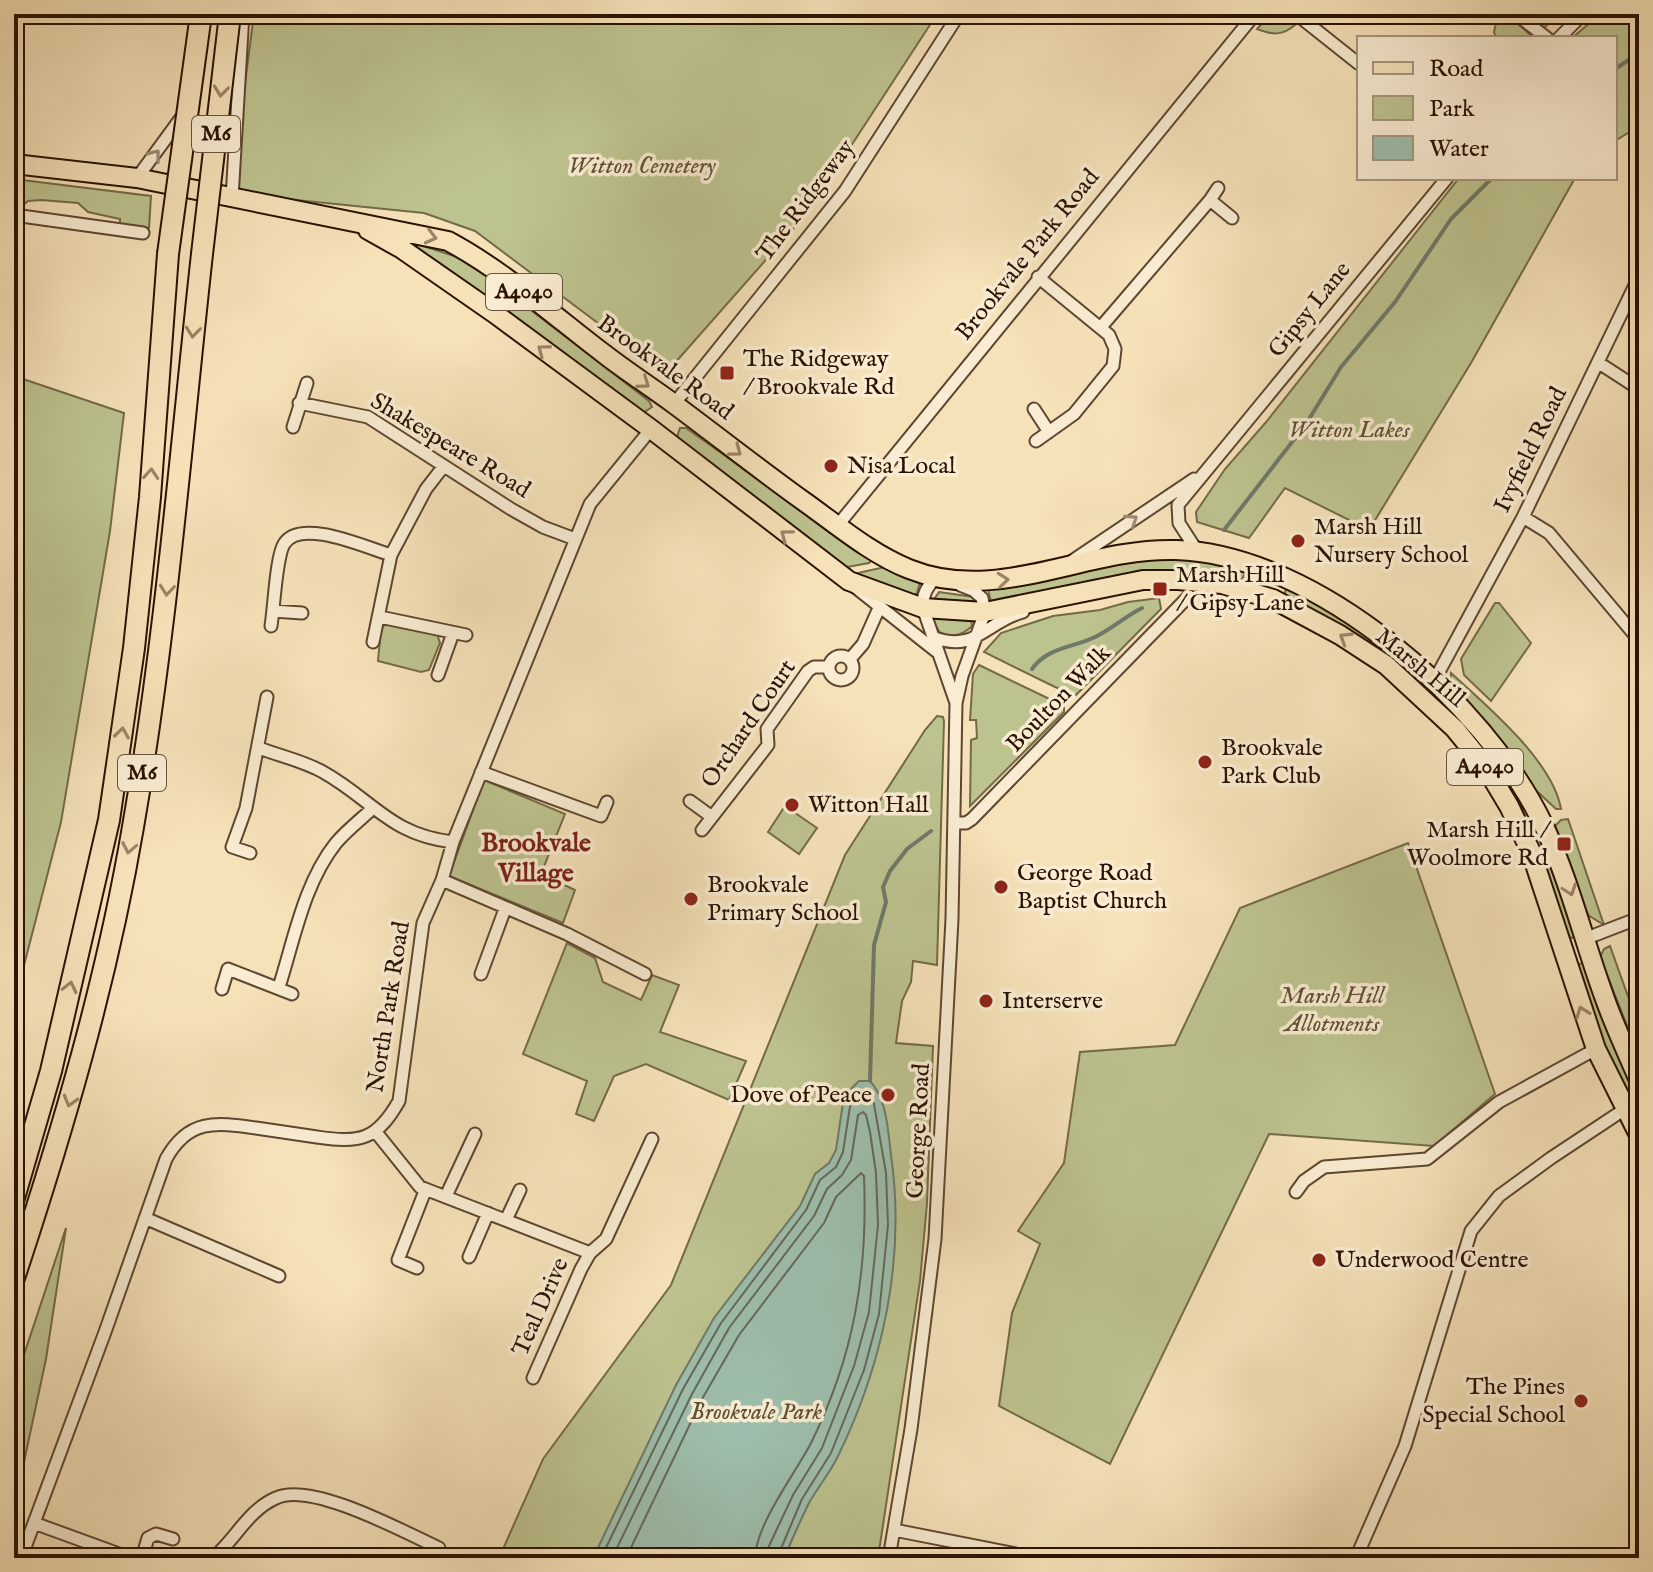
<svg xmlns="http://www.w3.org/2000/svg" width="1653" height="1572" font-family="'IM FELL English',serif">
  <rect width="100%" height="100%" fill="#f6e2b9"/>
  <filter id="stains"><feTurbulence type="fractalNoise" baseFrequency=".0025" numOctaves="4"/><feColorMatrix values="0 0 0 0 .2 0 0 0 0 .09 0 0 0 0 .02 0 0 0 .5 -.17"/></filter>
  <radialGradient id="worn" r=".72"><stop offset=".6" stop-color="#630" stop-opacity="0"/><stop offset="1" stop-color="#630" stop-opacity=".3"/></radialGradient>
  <path fill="#bdc38f" stroke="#746a48" stroke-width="2" d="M254 14H937L808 212 674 364 654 365 475 231 424 213 236 194 237 145Z
    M1270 14H1284L1295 25C1282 36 1273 35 1257 29Z
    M1498 14H1507L1534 38H1496L1494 32Z
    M1523 14H1559L1543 29Z
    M1600 14H1639V126L1615 141V38H1572Z
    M1459 178H1575L1471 363 1369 530 1285 488 1249 538 1197 522 1196 512 1225 469 1267 421Z
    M14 179 151 196 149 228 120 224V219L88 212 78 203 41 200 28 201 20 208 14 207Z
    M414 243 457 257 488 277 649 401 652 407 643 413 414 246Z
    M14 376 124 413 110 531 61 822 14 1004Z
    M680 428H686L872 560 869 563 842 568 676 440Z
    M1162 558 1207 560 1246 572 1243 577 1264 588 1209 577 992 606 988 589 1103 567Z
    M885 567 920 582 917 593 911 598 853 574Z
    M1287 587C1316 605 1347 622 1376 642 1441 688 1490 753 1532 820L1527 824 1448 714 1283 597Z
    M939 592 974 597 977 603 932 602Z
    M1159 598 1161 609 1076 695 1055 687 984 652 1001 633 1053 616 1100 610 1128 602Z
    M1495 603H1499L1531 643 1491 701 1464 675 1461 659Z
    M935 617 971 618 972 626C962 636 954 636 941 635L932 619Z
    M388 623 437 634 440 643 429 670 421 672 378 661 381 628Z
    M979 665 1064 706V712L970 806 971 740 977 738 976 720H970L973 674Z
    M1451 673C1486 705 1553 761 1561 809H1556L1526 781 1450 688Z
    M937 716 943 717 944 721 937 965 913 961 911 982 902 1001 896 1043 933 1046 927 1203 920 1281 878 1558H499L543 1459 671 1285 845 855 925 730Z
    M484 780 565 814 541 874 575 890 563 923 449 876Z
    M785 806 817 828 799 854 768 832Z
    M1568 819 1604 925 1588 915 1555 826 1561 820Z
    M1408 843 1495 1094 1434 1146 1269 1134 1110 1464 999 1406 1012 1313 1040 1244 1018 1231 1064 1163 1080 1052 1175 1045 1240 908Z
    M1546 852 1576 933 1572 938 1568 937 1539 855Z
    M567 943 595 958 603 982 641 1000 652 975 679 985 660 1032 746 1061 729 1100 646 1064 614 1076 594 1121 576 1114 587 1081 523 1054Z
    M1610 946 1639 1027V1056L1600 957 1604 949Z
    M1583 963 1588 970 1639 1094V1120L1597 1028 1576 969 1579 964Z
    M66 1228 46 1359 24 1462 20 1524 14 1539V1385Z"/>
  <path fill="#9dbeac" stroke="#6f7968" stroke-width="2" d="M859 1081H870C887 1099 888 1131 891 1155 906 1258 883 1364 838 1456 830 1473 818 1487 809 1503 800 1521 792 1540 784 1558H593L676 1385 714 1318 800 1206 815 1174 829 1163 836 1150 844 1096Z"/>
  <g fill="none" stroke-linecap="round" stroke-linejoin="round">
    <path stroke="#646857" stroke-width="2" d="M601 1558 683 1389 721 1323 806 1210 820 1180 836 1167 843 1152 851 1100 856 1093 865 1089 870 1093 874 1104 886 1173 888 1225 879 1314 864 1370 831 1453 802 1499 777 1558
      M612 1558 692 1394 729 1328 814 1216 827 1189 842 1175 851 1160 858 1115 863 1112 866 1115 870 1132 876 1173 878 1225 869 1312 854 1366 822 1448 793 1495 768 1548 767 1558
      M626 1558 702 1399 739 1335 824 1223 836 1197 861 1173 864 1176C868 1273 854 1356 811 1443 795 1474 756 1524 755 1558"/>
    <path stroke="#6f7968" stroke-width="4" d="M1615 69 1639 53
      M1224 530 1306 424 1341 367 1395 302 1451 219 1492 178
      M1032 669C1048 646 1076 648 1099 635 1114 627 1126 616 1142 608
      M870 1081 874 945 886 902 883 887 890 871 907 849 931 831"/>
    <g stroke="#5e4630" stroke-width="15">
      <path id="street" d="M1296 14 1359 64
        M1516 14 1547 38
        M1559 38 1583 14
        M137 178 181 118
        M232 198 243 14
        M1210 200 1232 218
        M14 215 143 233
        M1101 327 1210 200 1218 188
        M1599 363 1639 389
        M299 403 368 417 511 509 543 527 575 539
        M674 404 845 191 959 14
        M1034 409 1049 432
        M293 427 307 383
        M1036 441 1074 414 1113 366 1115 349 1109 335 1038 277
        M1523 517 1549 533 1639 640
        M838 525 1255 14
        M1197 551 1179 523 1178 505 1447 178
        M1072 561 1194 479
        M940 579 936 577C927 587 922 595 923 608L956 703
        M855 587 936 651
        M273 611 302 613
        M380 617 466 635
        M271 626C274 608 276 557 284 544 300 517 367 548 391 555
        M933 637C975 654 987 621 1023 612
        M373 642 391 555 426 489 443 467
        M829 668a12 12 0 1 1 24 0a12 12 0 1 1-24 0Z
        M850 659 863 644 879 608
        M438 675 453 633
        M1434 681 1523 517 1639 277
        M259 748C280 756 304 761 323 772 373 800 390 835 453 842
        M481 772 601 816 607 802
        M690 801 712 817
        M954 823H966L972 819 1189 596
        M702 830 768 745 767 729 808 671 814 667H828
        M250 853 232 847 246 808 267 697
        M442 880 567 934 645 974
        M1587 938 1639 918
        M481 974 505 909
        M279 987C294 940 304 883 336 843 346 831 360 820 372 809
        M222 989 228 969 292 994
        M375 1131 420 1187 590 1253
        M1296 1192 1304 1181 1324 1167 1427 1159 1499 1102 1596 1049
        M446 1196 475 1134
        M145 1218 279 1276
        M506 1220 520 1190
        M469 1257 488 1213
        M417 1268 398 1260 425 1191
        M533 1378 581 1269 590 1253 606 1239 652 1139
        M34 1523 130 1558
        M894 1530 1036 1558
        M21 1558 105 1332 166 1159C188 1119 215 1122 256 1128 276 1131 296 1134 317 1137 332 1139 351 1142 366 1136 381 1130 391 1115 399 1101L423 923 442 880 453 842 590 504 651 429
        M142 1558 148 1538 156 1534 173 1539
        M213 1558C235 1540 248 1510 276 1498 311 1481 404 1532 439 1548
        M889 1558 911 1429 935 1239 952 919 956 703 962 676 985 612 982 598 973 590 960 585
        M1356 1558 1405 1446 1471 1231 1499 1196 1551 1158 1625 1109"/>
    </g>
    <g stroke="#2b1202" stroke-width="22">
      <path id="primary" d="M14 164 137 178 448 241C504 271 553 315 603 353 626 371 651 387 674 404 717 436 759 469 802 500 836 524 871 554 909 569 998 605 1086 547 1176 550 1316 554 1486 703 1544 826 1570 882 1584 942 1605 999 1615 1027 1627 1053 1639 1080
        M368 230 402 249 494 313 651 429 849 581 923 608 985 612 1143 580H1178L1222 584 1273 599 1340 635 1386 665 1455 729 1485 766 1509 806 1531 852 1596 1049 1639 1135"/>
    </g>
    <g stroke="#2b1202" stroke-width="24">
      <path id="highway" d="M14 1198 51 1071 109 820 134 648 150 497 168 254
        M14 1278C63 1130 107 980 133 827 166 637 181 445 202 254"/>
    </g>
    <use href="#street" stroke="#f9ecd2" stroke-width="11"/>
    <use href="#primary" stroke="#f6e2b9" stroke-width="18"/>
    <use href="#highway" stroke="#f6e2b9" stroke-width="20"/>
    <g stroke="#2b1202" stroke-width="24" stroke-linecap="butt">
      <path id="highway-bridge" d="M168 254 201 14
        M202 254 230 14"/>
    </g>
    <use href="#highway-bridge" stroke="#f6e2b9" stroke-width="20"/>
  </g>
  <defs><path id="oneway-chevron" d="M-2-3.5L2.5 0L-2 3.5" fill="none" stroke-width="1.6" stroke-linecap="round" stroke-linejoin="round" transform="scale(2)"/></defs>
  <g stroke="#9b8467">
    <use href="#oneway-chevron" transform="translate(221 91) rotate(97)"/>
    <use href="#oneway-chevron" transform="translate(431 237) rotate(14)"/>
    <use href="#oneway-chevron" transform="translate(193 332) rotate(96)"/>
    <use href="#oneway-chevron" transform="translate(543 350) rotate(-143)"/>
    <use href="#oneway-chevron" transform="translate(644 383) rotate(35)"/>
    <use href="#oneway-chevron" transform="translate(736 451) rotate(37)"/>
    <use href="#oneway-chevron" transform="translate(151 474) rotate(-86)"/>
    <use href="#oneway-chevron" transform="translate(786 535) rotate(-143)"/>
    <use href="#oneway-chevron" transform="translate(1003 580) rotate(-6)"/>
    <use href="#oneway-chevron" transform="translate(167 590) rotate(96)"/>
    <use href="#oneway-chevron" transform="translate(1345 638) rotate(-148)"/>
    <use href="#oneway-chevron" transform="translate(122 733) rotate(-82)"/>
    <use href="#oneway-chevron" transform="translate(129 848) rotate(101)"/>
    <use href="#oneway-chevron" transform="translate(1570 890) rotate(71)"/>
    <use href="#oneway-chevron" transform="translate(70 987) rotate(-77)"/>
    <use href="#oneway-chevron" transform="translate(1582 1012) rotate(-110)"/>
    <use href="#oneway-chevron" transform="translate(70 1101) rotate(106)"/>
  </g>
  <g stroke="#9c8a74">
    <use href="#oneway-chevron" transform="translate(155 155) rotate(-52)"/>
    <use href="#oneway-chevron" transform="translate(1132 520) rotate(-34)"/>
  </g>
  <g fill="#8f2418" stroke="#f9ecd2" stroke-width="3">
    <rect x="719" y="365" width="16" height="16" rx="4"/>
    <circle cx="831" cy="466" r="8"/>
    <circle cx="1298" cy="541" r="8"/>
    <rect x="1152" y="581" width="16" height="16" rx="4"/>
    <circle cx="1205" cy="762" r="8"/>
    <circle cx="792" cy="805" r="8"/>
    <rect x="1556" y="836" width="16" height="16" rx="4"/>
    <circle cx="1001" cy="887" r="8"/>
    <circle cx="691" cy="899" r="8"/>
    <circle cx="986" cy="1001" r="8"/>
    <circle cx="888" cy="1095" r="8"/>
    <circle cx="1319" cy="1260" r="8"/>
    <circle cx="1581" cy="1401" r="8"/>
  </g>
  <g text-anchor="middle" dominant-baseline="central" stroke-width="7" stroke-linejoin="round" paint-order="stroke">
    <g fill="#f9ecd2" stroke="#695340" stroke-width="2">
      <rect x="192" y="116" width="48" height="36" rx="6"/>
      <rect x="486" y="274" width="76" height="36" rx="6"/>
      <rect x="1447" y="749" width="76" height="36" rx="6"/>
      <rect x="118" y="755" width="48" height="36" rx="6"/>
    </g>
    <g font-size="22" font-weight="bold" fill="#2b1202">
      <text x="216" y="134">M6</text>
      <text x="524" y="292">A4040</text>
      <text x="1485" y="767">A4040</text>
      <text x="142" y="773">M6</text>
    </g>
    <g font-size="24" font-style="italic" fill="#5e5033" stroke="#f9ecd2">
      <text x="642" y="166">Witton Cemetery</text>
      <text x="1349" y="430">Witton Lakes</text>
      <text x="1332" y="996">Marsh Hill<tspan x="1332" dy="28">Allotments</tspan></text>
      <text x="756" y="1412">Brookvale Park</text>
    </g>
    <g font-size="24" fill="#2b1202" stroke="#f9ecd2">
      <text transform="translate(806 201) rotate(-53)">The Ridgeway</text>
      <text transform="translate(1028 255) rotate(-51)">Brookvale Park Road</text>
      <text transform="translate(1310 310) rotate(-51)">Gipsy Lane</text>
      <text transform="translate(665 368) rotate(36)">Brookvale Road</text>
      <text transform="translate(450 446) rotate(31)">Shakespeare Road</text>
      <text transform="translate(1531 450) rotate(-64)">Ivyfield Road</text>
      <text transform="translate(1420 668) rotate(40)">Marsh Hill</text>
      <text transform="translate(1059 699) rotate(-46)">Boulton Walk</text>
      <text transform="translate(749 724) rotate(-56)">Orchard Court</text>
      <text transform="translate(389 1007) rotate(-81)">North Park Road</text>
      <text transform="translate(919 1131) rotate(-87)">George Road</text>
      <text transform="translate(541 1307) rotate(-66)">Teal Drive</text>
    </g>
    <g font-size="24" fill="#2b1202" stroke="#f9ecd2" text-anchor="start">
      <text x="743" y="359">The Ridgeway<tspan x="743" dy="28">/ Brookvale Rd</tspan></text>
      <text x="847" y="466">Nisa Local</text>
      <text x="1314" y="527">Marsh Hill<tspan x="1314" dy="28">Nursery School</tspan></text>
      <text x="1176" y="575">Marsh Hill<tspan x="1176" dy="28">/ Gipsy Lane</tspan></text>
      <text x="1221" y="748">Brookvale<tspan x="1221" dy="28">Park Club</tspan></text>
      <text x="808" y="805">Witton Hall</text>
      <text x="1548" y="830" text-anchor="end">Marsh Hill /<tspan x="1548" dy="28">Woolmore Rd</tspan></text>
      <text x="1017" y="873">George Road<tspan x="1017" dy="28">Baptist Church</tspan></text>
      <text x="707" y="885">Brookvale<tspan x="707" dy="28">Primary School</tspan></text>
      <text x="1002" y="1001">Interserve</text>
      <text x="872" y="1095" text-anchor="end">Dove of Peace</text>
      <text x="1335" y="1260">Underwood Centre</text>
      <text x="1565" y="1387" text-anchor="end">The Pines<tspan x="1565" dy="28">Special School</tspan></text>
    </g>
    <g font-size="26" font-weight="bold" fill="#7a1f14" stroke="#f9ecd2">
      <text x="536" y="843">Brookvale<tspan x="536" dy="30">Village</tspan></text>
    </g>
  </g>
  <rect width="1653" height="1572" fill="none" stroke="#f6e2b9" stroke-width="48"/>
  <rect x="16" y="16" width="1621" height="1540" fill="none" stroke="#2b1202" stroke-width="4"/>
  <rect x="24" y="24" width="1605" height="1524" fill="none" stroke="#2b1202" stroke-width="2"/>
  <rect x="1357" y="36" width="260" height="144" fill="#f9ecd2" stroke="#a7957f" stroke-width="2"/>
  <rect x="1373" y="62" width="40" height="12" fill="#f6e2b9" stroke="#a7957f" stroke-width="2"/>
  <text x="1429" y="76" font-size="24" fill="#2b1202">Road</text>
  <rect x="1373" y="96" width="40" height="24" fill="#bdc38f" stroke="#a7957f" stroke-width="2"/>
  <text x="1429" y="116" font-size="24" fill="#2b1202">Park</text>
  <rect x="1373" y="136" width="40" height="24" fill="#9dbeac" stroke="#a7957f" stroke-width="2"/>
  <text x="1429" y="156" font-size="24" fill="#2b1202">Water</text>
  <rect width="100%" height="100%" filter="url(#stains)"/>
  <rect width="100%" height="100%" fill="url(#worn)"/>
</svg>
